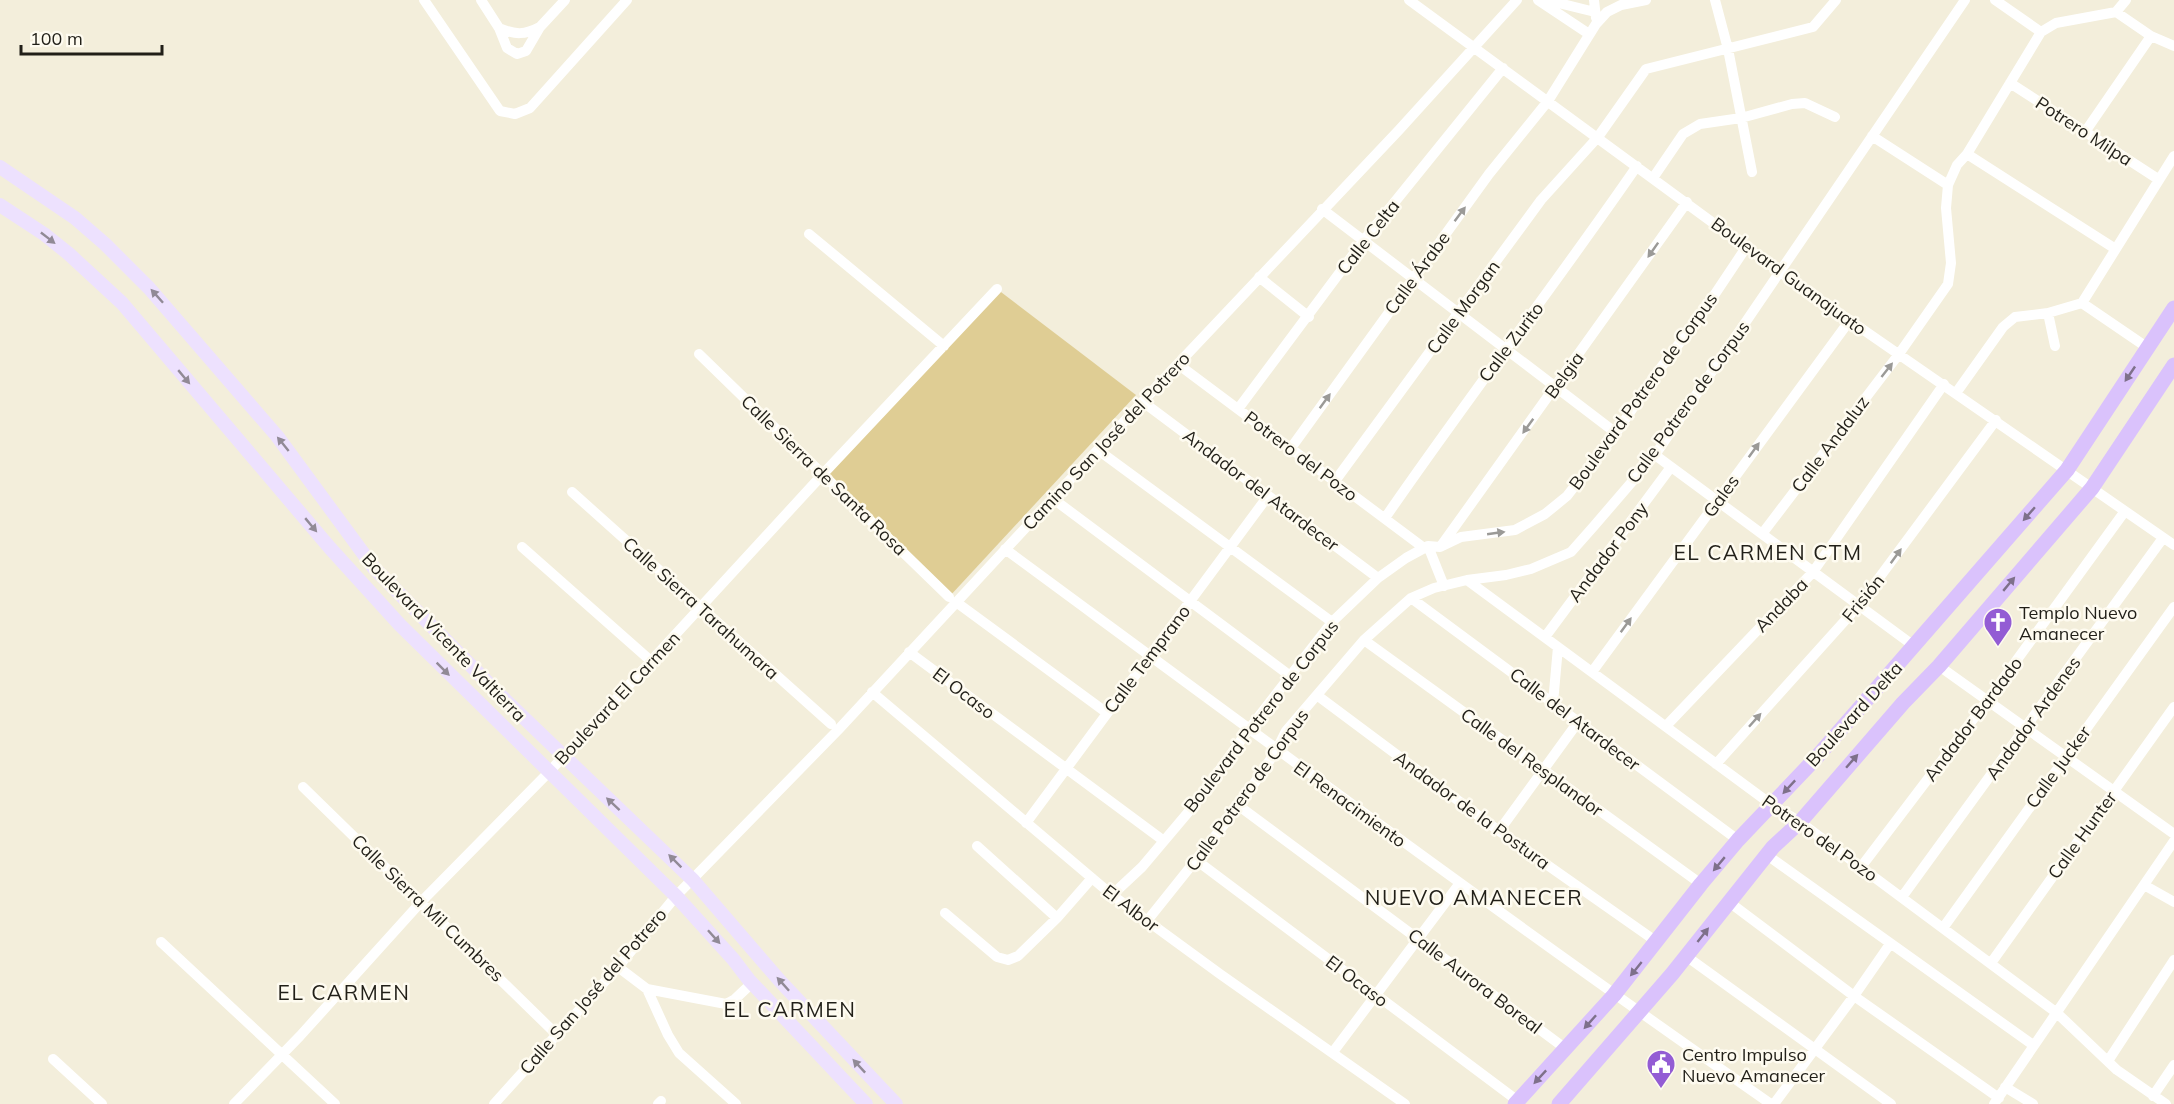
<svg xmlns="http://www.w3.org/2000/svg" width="2174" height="1104" font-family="Mulish,sans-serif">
  <rect width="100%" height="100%" fill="#f3eedb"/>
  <path fill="#dfcd94" d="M997 289 1136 395 949 597 823 474Z"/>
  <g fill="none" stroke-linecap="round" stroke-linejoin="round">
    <path stroke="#fff" stroke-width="10" d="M424 0 500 111 515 114 530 108 627 0
      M481 0 499 28 507 48 517 54 526 51 540 27 565 0
      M1409 0 1780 272 2174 545
      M1538 0 1589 34
      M1546 0 1595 12
      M1594 0 1596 18
      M1715 0 1728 49 1752 172
      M1995 0 2041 32
      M2116 12 2151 36 2174 46
      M499 28C515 35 525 35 540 27
      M2010 83 2158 179
      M2085 132 2151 36
      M1872 136 1948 185
      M1967 154 2114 248
      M1653 178 1683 134 1700 124 1741 118 1792 104 1805 103 1835 117
      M1322 209 1616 433
      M809 234 944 346
      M1259 277 1309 317
      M2082 303 2148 348
      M2048 313 2055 346
      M699 354 949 597
      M1179 365 1424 548
      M1956 393 2003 327 2015 317 2048 313 2082 303 2174 156
      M1143 402 1378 578
      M1238 409 1364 240 1503 68
      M1291 448 1489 174 1548 101 1596 24 1607 12 1621 5 1646 0
      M1098 450 1332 622
      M1655 455 1914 646
      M1335 481 1541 200 1598 137 1646 69 1813 27 1836 0
      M572 492 831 724
      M1052 498 1289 675
      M1385 518C1467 399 1555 285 1637 166
      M1762 534 1899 354 1948 284 1951 263 1946 208 1948 185 1957 165 1967 154 2041 32 2056 23 2116 12 2126 0
      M1428 546 1444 586
      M1441 546 1687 202
      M522 547 651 661
      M1005 549C1259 736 1512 924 1771 1104
      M1467 580 1772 805 1800 822 2057 1013 2117 1070 2166 1104
      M1411 598 1738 840
      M956 602 1107 713
      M1545 637 1671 467
      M1364 640 1701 884
      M909 652 1164 841
      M1939 666 2174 834
      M1592 672 1850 320
      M872 692 1112 895 1220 974 1405 1104
      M1318 696 1499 831 1657 942
      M1553 703 1558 647
      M1666 726 1813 572 1944 384
      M1716 764 1859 605 1996 420
      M303 787 552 1030
      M1239 806 1566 1049
      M1026 823 1268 496
      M1499 831 1578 722
      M977 846 1057 918
      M1767 855 2033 1045
      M1196 860 1518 1101
      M1861 867 1987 701 2125 511
      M2144 885 2174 902
      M1112 895 1142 867 1196 803 1249 729 1332 622 1378 578 1406 558 1428 546 1440 547 1461 537 1515 530 1545 514 1567 496 1616 433 1656 374 1703 312 1747 246
      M1902 897 2163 538
      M1729 902 1854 996 1999 1098
      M945 913 997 957 1008 960 1018 956 1057 918 1092 878
      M1147 921 1239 806 1276 751 1286 731 1364 640 1411 598 1434 588 1467 580 1506 575 1531 569 1571 552 1594 526 1655 455 1965 0
      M1943 928 2174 607
      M161 942 335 1104
      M1686 956 1891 1104
      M1991 963 2174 707
      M618 967 647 989 668 1035 679 1053 736 1104
      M647 989 726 1004 735 999 752 983
      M1333 1052 1460 883
      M53 1059 102 1104
      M2108 1061 2174 960
      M2005 1087 2033 1104
      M2153 1096 2174 1065
      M234 1104 300 1036 421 902 549 772 823 474 997 289
      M494 1104 618 967 676 896 838 730 1158 385 1399 130 1517 0
      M658 1104 661 1101
      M1774 1104 1854 996 1890 944
      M1994 1104 2174 841"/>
    <path stroke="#ede1fe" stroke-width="14" d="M0 167 75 218 105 244 149 288 277 436 374 568 499 694 693 880 780 981 896 1104
      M0 205 44 234 69 254 122 303 330 548 400 625 676 896 733 959 749 980 866 1104"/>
    <path stroke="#dac2fc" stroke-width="15" d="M1515 1104 1614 995 1701 884 1738 840 1815 759 2067 470 2174 308
      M1559 1104 1672 974 1773 847 1800 822 1903 703 1939 666 2092 488 2174 365"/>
  </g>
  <defs><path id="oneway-solid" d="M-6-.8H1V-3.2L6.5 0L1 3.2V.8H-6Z" transform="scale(1.5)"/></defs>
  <g fill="#9b9a97">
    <use href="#oneway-solid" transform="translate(1460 214) rotate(-53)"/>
    <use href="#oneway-solid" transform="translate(1653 250) rotate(125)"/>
    <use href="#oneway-solid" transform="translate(1887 370) rotate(-52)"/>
    <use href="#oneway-solid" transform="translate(1325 401) rotate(-54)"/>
    <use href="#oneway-solid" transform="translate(1528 426) rotate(126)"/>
    <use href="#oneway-solid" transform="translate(1754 450) rotate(-54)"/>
    <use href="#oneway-solid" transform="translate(1496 533) rotate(-8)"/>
    <use href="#oneway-solid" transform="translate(1896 556) rotate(-54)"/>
    <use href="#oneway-solid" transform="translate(1626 625) rotate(-54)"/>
    <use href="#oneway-solid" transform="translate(1755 720) rotate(-48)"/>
  </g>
  <g fill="#918a96">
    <use href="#oneway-solid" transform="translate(48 238) rotate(38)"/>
    <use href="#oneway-solid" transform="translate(157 296) rotate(-132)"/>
    <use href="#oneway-solid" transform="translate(184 377) rotate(50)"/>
    <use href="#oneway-solid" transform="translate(283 444) rotate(-129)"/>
    <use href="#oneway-solid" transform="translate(311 525) rotate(50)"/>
    <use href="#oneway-solid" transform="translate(443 669) rotate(45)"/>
    <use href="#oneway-solid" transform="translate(613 804) rotate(-137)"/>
    <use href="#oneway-solid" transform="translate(675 861) rotate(-135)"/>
    <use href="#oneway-solid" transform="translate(714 937) rotate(48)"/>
    <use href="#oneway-solid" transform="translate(783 984) rotate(-132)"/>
    <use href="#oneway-solid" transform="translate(859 1066) rotate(-133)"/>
  </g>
  <g fill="#7e708a">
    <use href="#oneway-solid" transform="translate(2130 374) rotate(124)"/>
    <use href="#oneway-solid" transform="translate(2029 514) rotate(131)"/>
    <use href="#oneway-solid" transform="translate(2009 584) rotate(-50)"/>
    <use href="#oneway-solid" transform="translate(1852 761) rotate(-49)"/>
    <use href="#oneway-solid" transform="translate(1789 787) rotate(133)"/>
    <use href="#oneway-solid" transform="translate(1719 864) rotate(130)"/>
    <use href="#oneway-solid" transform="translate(1703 935) rotate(-52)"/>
    <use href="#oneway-solid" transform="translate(1636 969) rotate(129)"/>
    <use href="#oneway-solid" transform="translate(1590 1022) rotate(132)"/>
    <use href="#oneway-solid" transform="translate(1540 1077) rotate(133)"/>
  </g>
  <defs>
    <g id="church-pin" transform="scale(1.5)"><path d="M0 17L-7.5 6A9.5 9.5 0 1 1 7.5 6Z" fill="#935cd4" stroke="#fefbf0"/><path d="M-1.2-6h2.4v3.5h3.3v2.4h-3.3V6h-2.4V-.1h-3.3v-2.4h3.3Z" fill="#fff"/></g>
    <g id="civic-pin" transform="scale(1.5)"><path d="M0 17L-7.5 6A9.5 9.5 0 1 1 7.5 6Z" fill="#935cd4" stroke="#fefbf0"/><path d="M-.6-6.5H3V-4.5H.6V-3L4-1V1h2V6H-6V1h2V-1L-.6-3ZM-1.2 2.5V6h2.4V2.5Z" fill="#fff"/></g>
  </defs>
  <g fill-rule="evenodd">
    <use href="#church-pin" x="1998" y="622"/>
    <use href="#civic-pin" x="1661" y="1064"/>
  </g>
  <g text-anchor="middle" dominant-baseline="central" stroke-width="5" stroke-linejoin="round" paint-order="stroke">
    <g font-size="18" fill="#211f18" stroke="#fefbf0">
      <text transform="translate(2084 131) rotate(33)">Potrero Milpa</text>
      <text transform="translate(1368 237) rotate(-52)">Calle Celta</text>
      <text transform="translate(1417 273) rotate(-54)">Calle Árabe</text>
      <text transform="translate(1789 276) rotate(36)">Boulevard Guanajuato</text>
      <text transform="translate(1463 307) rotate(-54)">Calle Morgan</text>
      <text transform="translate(1511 342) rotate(-53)">Calle Zurito</text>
      <text transform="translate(1564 375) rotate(-54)">Belgia</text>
      <text transform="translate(1643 391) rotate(-54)">Boulevard Potrero de Corpus</text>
      <text transform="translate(1688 402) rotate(-54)">Calle Potrero de Corpus</text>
      <text transform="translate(1106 441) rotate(-47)">Camino San José del Potrero</text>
      <text transform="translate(1830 444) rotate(-53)">Calle Andaluz</text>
      <text transform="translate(1301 456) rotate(37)">Potrero del Pozo</text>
      <text transform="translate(824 475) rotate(44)">Calle Sierra de Santa Rosa</text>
      <text transform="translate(1261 490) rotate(37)">Andador del Atardecer</text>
      <text transform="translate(1721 496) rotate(-54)">Gales</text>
      <text transform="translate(1608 552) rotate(-53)">Andador Pony</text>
      <text transform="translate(1863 598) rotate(-51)">Frisión</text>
      <text transform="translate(1781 605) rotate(-46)">Andaba</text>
      <text transform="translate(701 608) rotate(42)">Calle Sierra Tarahumara</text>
      <text transform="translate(444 637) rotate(46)">Boulevard Vicente Valtierra</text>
      <text transform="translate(1147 659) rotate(-53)">Calle Temprano</text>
      <text transform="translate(964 693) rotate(37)">El Ocaso</text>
      <text transform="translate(617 698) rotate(-47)">Boulevard El Carmen</text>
      <text transform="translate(1854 714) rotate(-48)">Boulevard Delta</text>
      <text transform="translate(1261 716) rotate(-52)">Boulevard Potrero de Corpus</text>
      <text transform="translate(2033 718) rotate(-54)">Andador Ardenes</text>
      <text transform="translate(1575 719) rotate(37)">Calle del Atardecer</text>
      <text transform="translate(1973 719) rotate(-53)">Andador Bardado</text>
      <text transform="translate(1532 762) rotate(36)">Calle del Resplandor</text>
      <text transform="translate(2058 767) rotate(-54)">Calle Jucker</text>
      <text transform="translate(1247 790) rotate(-54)">Calle Potrero de Corpus</text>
      <text transform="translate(1350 804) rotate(36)">El Renacimiento</text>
      <text transform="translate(1472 810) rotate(36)">Andador de la Postura</text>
      <text transform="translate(2082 835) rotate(-54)">Calle Hunter</text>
      <text transform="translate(1820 838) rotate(35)">Potrero del Pozo</text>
      <text transform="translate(428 908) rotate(44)">Calle Sierra Mil Cumbres</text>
      <text transform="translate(1131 908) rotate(37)">El Albor</text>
      <text transform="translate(1357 981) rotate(37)">El Ocaso</text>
      <text transform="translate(1475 981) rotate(37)">Calle Aurora Boreal</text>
      <text transform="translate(593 991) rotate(-49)">Calle San José del Potrero</text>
    </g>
    <g font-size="18" fill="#211f18" stroke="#fefbf0" text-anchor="start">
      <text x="2019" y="612">Templo Nuevo<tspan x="2019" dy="21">Amanecer</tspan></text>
      <text x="1682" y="1054">Centro Impulso<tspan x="1682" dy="21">Nuevo Amanecer</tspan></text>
    </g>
    <g font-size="21" letter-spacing="1.5" fill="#211f18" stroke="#fefbf0">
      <text x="1768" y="552">EL CARMEN CTM</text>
      <text x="1474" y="897">NUEVO AMANECER</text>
      <text x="344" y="992">EL CARMEN</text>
      <text x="790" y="1009">EL CARMEN</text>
    </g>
  </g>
  <path d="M21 45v9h141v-9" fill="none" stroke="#211f18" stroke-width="3"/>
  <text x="30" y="45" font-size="18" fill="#211f18" stroke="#fefbf0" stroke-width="4.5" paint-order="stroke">100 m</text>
</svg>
